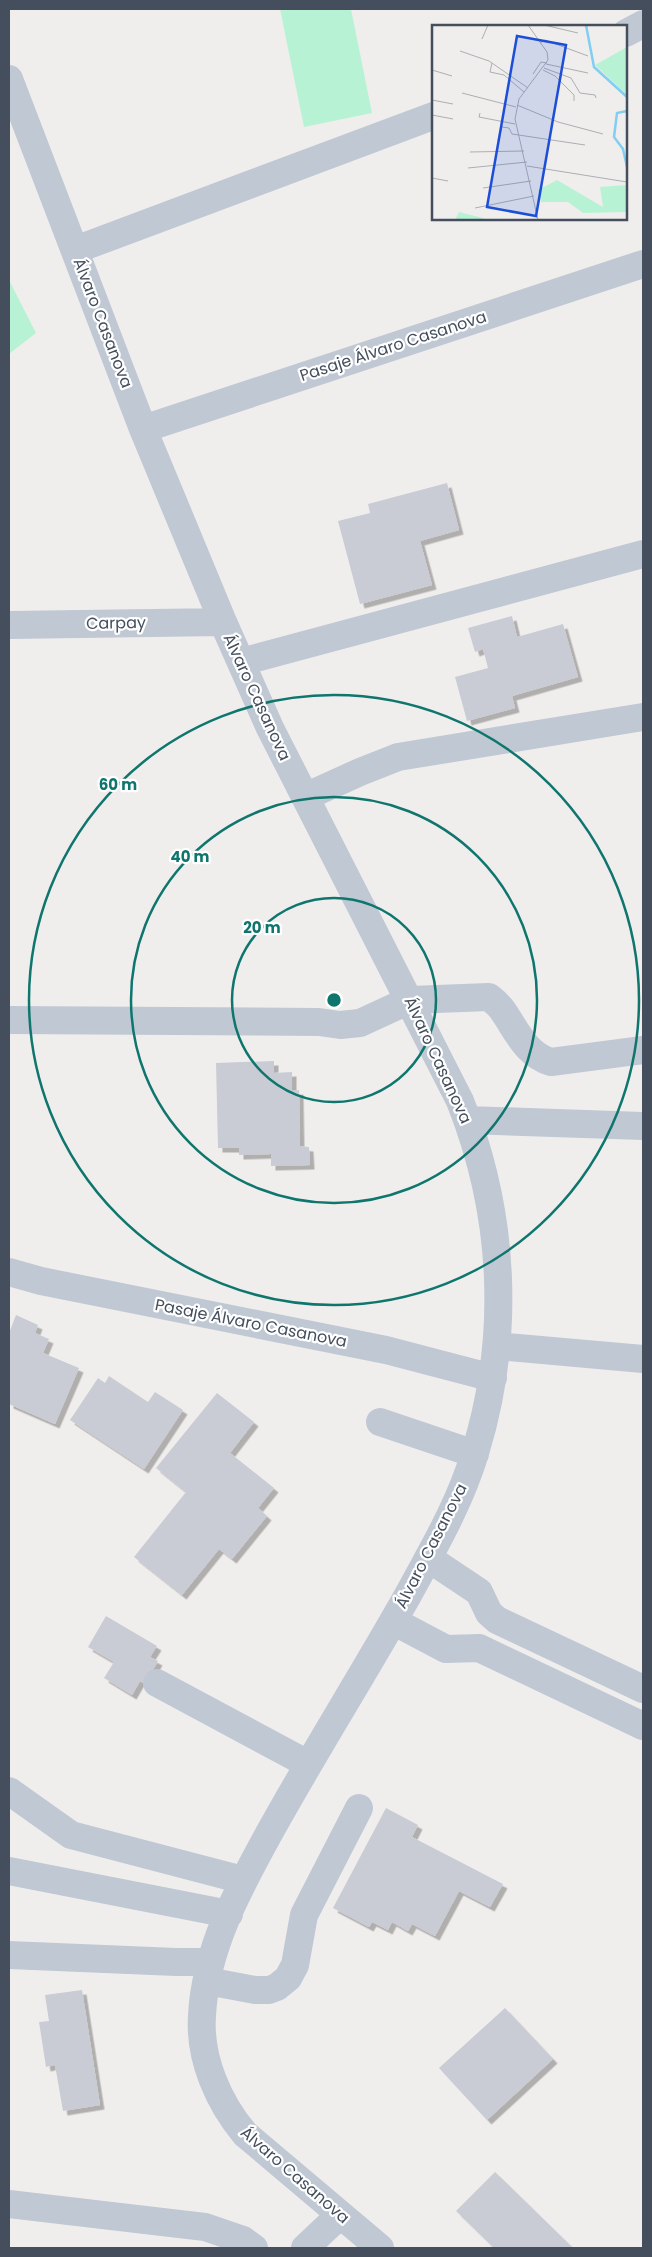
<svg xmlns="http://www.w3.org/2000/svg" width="652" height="2257" font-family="Poppins,sans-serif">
  <defs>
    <filter id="shadow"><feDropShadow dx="4.5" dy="4.5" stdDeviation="0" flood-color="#0004"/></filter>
  </defs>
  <rect width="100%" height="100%" fill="#f0eeed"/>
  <path fill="#b8f2d5" d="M280 9H351L372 113 304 127Z
    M9 280 36 333 9 354Z"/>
  <path fill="#c9ccd4" filter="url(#shadow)" d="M447 483 459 530 420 541 432 585 360 604 338 521 370 513 368 504Z
    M512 616 517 637 563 624 578 677 512 696 515 708 467 721 455 677 488 668 483 649 475 652 468 628Z
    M274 1061V1073L292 1072V1091L299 1090 300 1146 309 1147 310 1165 271 1166V1154L239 1155V1148H218L216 1063Z
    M16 1315 38 1325 35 1333 49 1339 43 1353 79 1368 55 1424 9 1404V1333Z
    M109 1376 148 1402 155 1392 183 1410 144 1469 70 1420 98 1378 105 1383Z
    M217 1393 254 1422 230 1453 274 1488 258 1508 267 1516 232 1559 219 1549 182 1595 134 1557 186 1492 156 1468Z
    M106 1616 157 1646 150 1657 158 1661 145 1684 140 1681 132 1695 104 1678 114 1662 88 1647Z
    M386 1808 418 1825 412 1837 503 1884 490 1907 459 1891 435 1936 412 1924 408 1931 392 1922 388 1930 372 1922 369 1927 333 1908Z
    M82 1990 100 2105 63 2111 55 2065 46 2067 39 2022 49 2021 45 1995Z
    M505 2008 553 2059 487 2120 439 2068Z
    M495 2172 573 2248H494L456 2211Z"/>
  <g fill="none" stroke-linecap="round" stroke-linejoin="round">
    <path stroke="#c0c8d4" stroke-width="28" d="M626 33 643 24
      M9 79 143 429 223 622 270 728 460 1101C505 1214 511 1336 475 1453 460 1503 433 1549 408 1595 364 1673 316 1749 272 1828 240 1886 205 1948 202 2016 199 2059 219 2103 245 2134L380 2248
      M75 250 433 116
      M143 429 643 264
      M9 625 223 622
      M241 662 643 554
      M305 797 360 772 398 757 643 717
      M9 1020 319 1022 340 1025 360 1023 410 1000 489 997C494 1001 500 1006 503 1011 517 1031 526 1055 551 1062L643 1050
      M468 1120 643 1126
      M9 1272 41 1281 386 1350 493 1378
      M497 1346 643 1359
      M380 1422 475 1454
      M428 1558 479 1592 489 1613 497 1620 643 1689
      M393 1621 446 1649 479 1648 643 1726
      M157 1683 308 1764
      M9 1791 71 1835 243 1880
      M9 1871 229 1914
      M9 1955 176 1962H211
      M207 1981 255 1990H269L277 1987 288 1978 295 1965 304 1915 359 1808
      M9 2204 205 2227 243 2240 254 2248
      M305 2248 340 2215"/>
  </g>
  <g fill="none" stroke="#0f766e" stroke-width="2.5">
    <circle cx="334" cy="1000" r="102"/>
    <circle cx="334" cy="1000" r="203"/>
    <circle cx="334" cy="1000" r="305"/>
  </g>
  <g text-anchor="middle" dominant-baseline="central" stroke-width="4.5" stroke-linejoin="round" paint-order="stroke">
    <g font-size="16" fill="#444e5c" stroke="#fff">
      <text transform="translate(103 323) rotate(69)">Álvaro Casanova</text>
      <text transform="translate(393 346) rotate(-18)">Pasaje Álvaro Casanova</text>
      <text transform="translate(116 623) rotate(-1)">Carpay</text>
      <text transform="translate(257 697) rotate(65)">Álvaro Casanova</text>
      <text transform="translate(438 1060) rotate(65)">Álvaro Casanova</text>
      <text transform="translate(251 1323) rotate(11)">Pasaje Álvaro Casanova</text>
      <text transform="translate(431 1546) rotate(-63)">Álvaro Casanova</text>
      <text transform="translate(295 2175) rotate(41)">Álvaro Casanova</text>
    </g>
  </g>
  <g transform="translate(432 25)">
    <rect width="195" height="195" fill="#f0eeed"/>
    <path d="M195 22V70L163 40ZM125 155 171 182 168 162 195 160V187L151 188 136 177H109L106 165ZM27 187 51 193 53 195H23Z" fill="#b8f2d5"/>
    <path fill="none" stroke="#82cef2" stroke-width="2.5" d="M154 0 162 42 195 72M195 86 185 88 182 112 191 124 195 142"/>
    <path fill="none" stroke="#abaeb3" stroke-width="1" d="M96 0 115 27 116 35 87 74 83 94 106 195M112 0 146 8M50 14 56 0M108 18 113 15 156 31M28 26 57 36 96 63M60 38 58 47 72 50 92 67M114 39 156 48M112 43 139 53 148 68 163 70 164 73M0 45 20 51M111 45 123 51 142 70V76M101 49 109 37 115 38M30 68 84 82M0 75 21 79M85 80 126 97 171 109M48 88 47 92 83 99M0 90 21 94M66 115 70 102 77 103 80 109 153 120M38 127 92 126M95 141 195 157M36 143 95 137M0 153 16 156M51 163 99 156M43 183 102 171"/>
    <path fill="#1d4ed8" fill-opacity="0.15" stroke="#1d4ed8" stroke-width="2.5" d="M85 11 134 20 104 191 55 182Z"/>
    <rect width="195" height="195" fill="none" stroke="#444e5c" stroke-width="2.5"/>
  </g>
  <circle cx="334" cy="1000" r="8" fill="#0f766e" stroke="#fff" stroke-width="2.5"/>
  <g font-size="15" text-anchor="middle" font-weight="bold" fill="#0f766e" stroke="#fff" stroke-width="4.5" stroke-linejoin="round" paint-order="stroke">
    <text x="118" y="790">60 m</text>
    <text x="190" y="862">40 m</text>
    <text x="262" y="933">20 m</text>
  </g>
  <rect width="652" height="2257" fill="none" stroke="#444e5c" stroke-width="20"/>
</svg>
